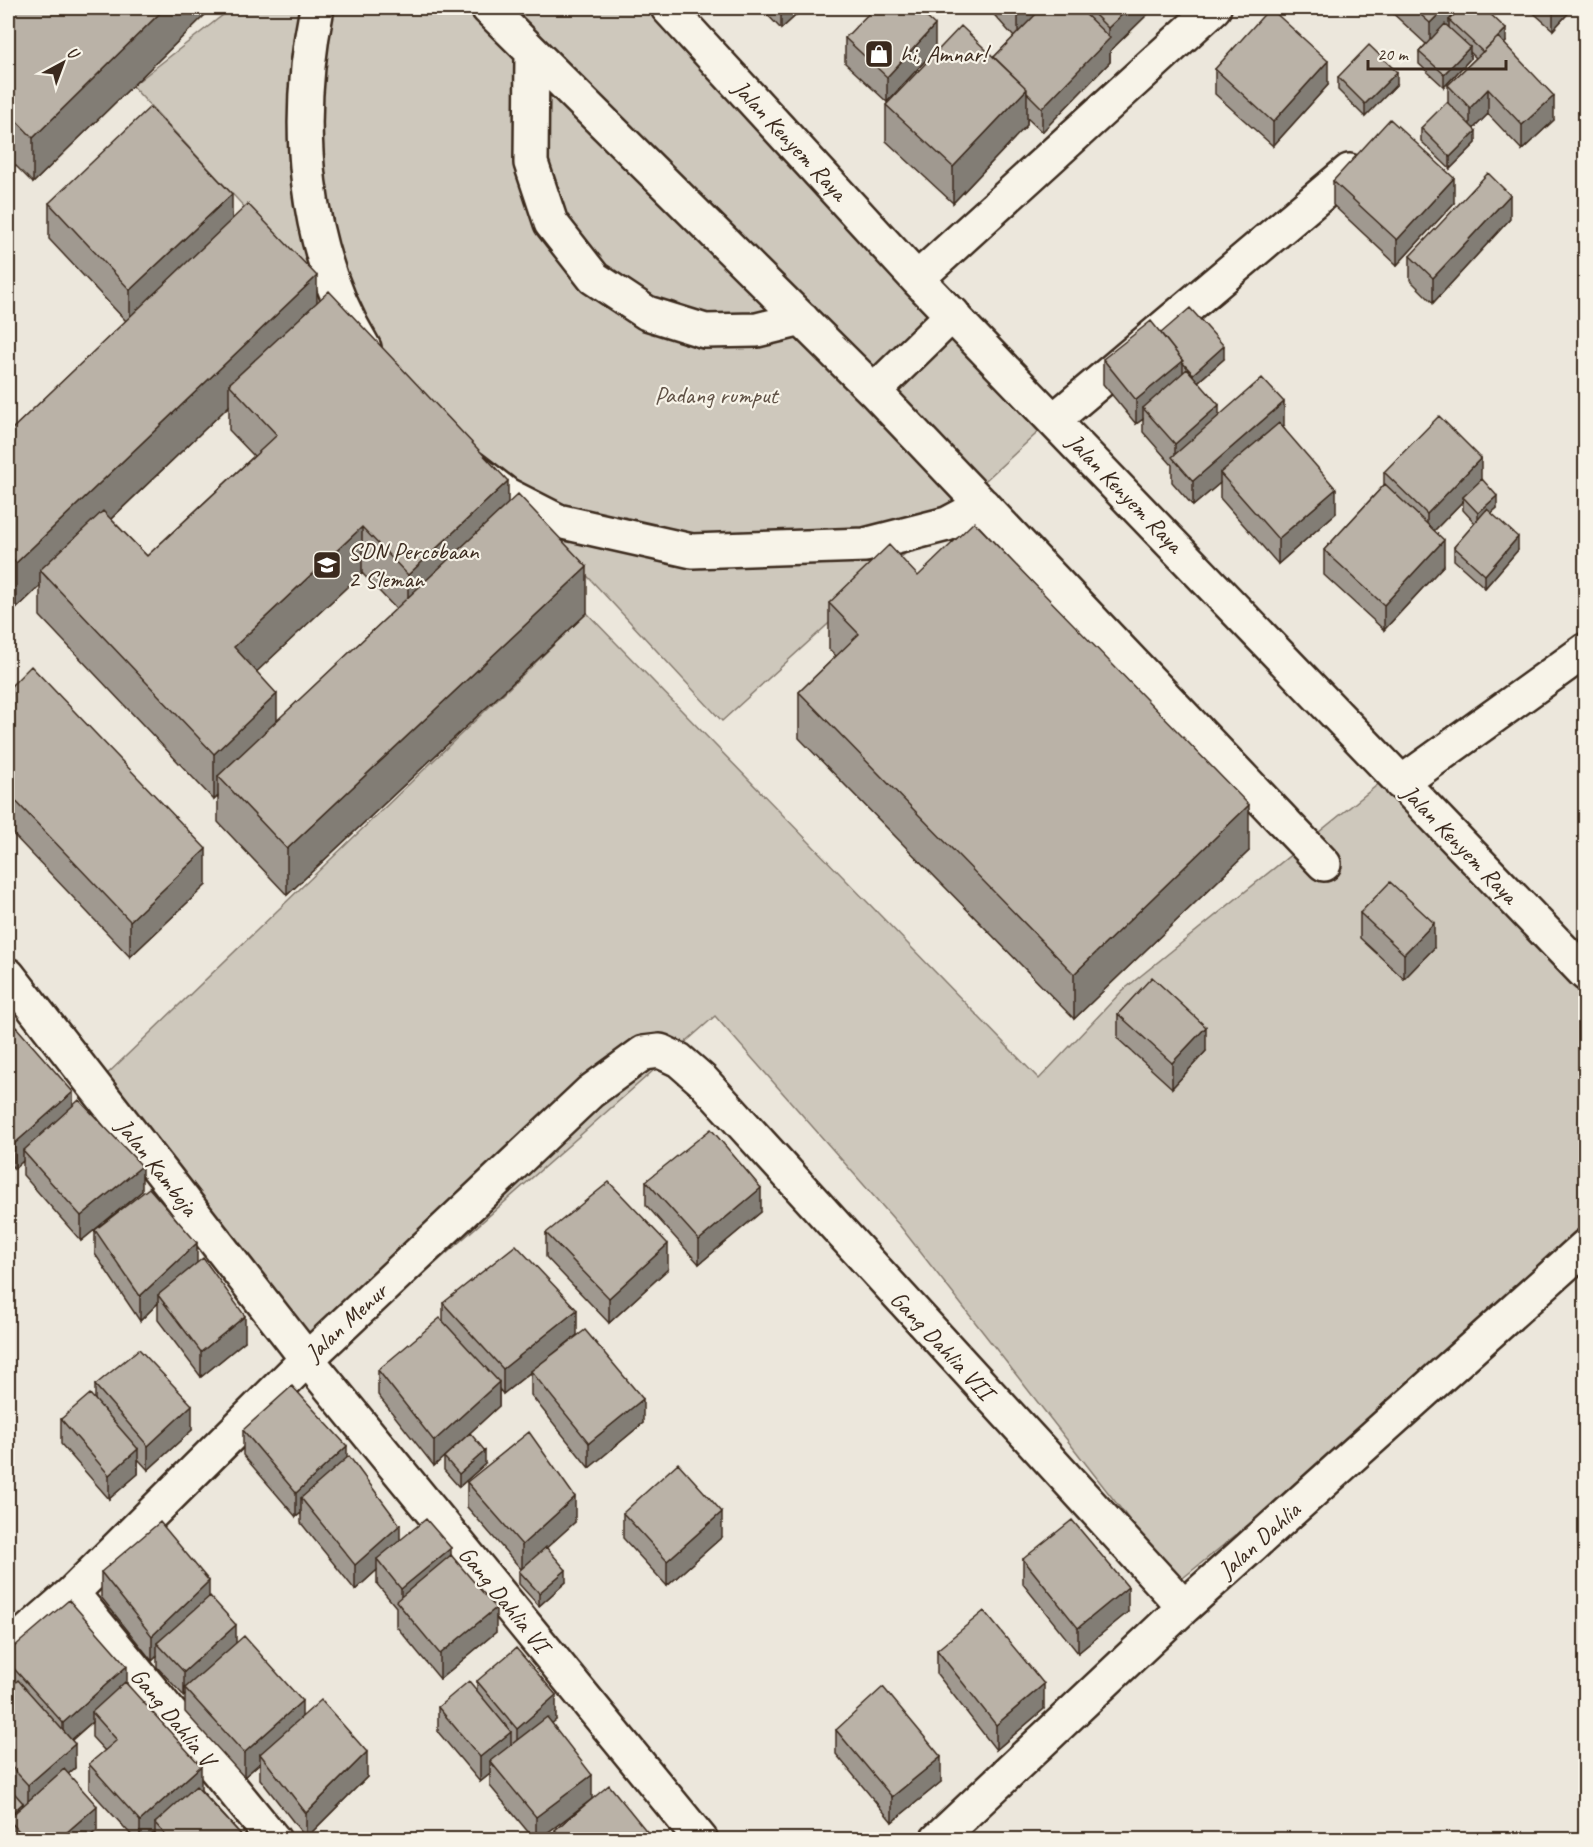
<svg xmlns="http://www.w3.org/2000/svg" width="1593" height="1847" font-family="Caveat,sans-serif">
  <rect width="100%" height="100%" fill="#ece7dc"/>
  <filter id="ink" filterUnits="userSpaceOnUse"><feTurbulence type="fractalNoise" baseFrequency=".0167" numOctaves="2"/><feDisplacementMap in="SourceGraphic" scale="12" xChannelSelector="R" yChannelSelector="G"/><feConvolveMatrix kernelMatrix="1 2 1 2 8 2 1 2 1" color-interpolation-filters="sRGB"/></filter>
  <g filter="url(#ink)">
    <path fill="#cec8bc" stroke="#84796d" stroke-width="1.5" d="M232 8H646L1046 425 722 721 132 86Z
      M587 613 1039 1079 1122 991 1381 782 1585 997V1251L1178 1582 900 1226 715 1016 317 1368 100 1081Z"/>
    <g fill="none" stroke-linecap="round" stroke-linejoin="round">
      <g stroke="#3b2a1e" stroke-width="38">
        <path id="minor" d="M317 8C294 122 302 246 364 348
          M488 8 874 391 1324 864
          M668 8 917 279 1586 974
          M532 54 531 163 551 223 594 278 647 313 705 331 757 330 802 319
          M917 279 1214 8
          M874 391 953 314
          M1054 420 1349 171
          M472 468 507 495 558 521 692 551 865 545 947 524 983 505
          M1401 783 1586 650
          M8 975 307 1359 701 1840
          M72 1593 274 1840
          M8 1649 72 1593 307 1359 590 1092 643 1053 660 1051 679 1060 703 1081 1184 1607
          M937 1840 1184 1607 1586 1246"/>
      </g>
      <use href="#minor" stroke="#f7f3e8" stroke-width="33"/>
    </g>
    <path fill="#a09990" stroke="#3b2a1e" stroke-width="1.5" fill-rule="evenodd" d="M8 8H212L33 183 8 158Z
      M761 8H804L781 29Z
      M988 8H1154L1110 51V62L1042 132 1027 118V125L953 203 886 141V105L994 57 1014 37Z
      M1387 8H1484L1506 42 1504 43 1554 120 1522 150 1488 114 1474 128 1476 143 1450 169 1421 141V128L1448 103V85L1476 58 1470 52V59L1444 87 1419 64V52L1426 44Z
      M1528 8H1573L1553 30Z
      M845 38 935 50 887 102 845 63Z
      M1215 69 1328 85 1273 146 1215 94Z
      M1338 77 1397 84 1365 117 1338 90Z
      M1333 181 1454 203 1397 265 1333 205Z
      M49 203 232 219 317 302 508 504 587 613 287 895 218 822V796L214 800 40 616V586L16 609 8 600V433L126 321 49 239ZM229 406V430L254 456 147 556 111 519ZM362 573 396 609 277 721 256 672Z
      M1510 219 1433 303 1410 280V256Z
      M1161 333 1224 359 1198 382 1219 416 1284 426 1283 427 1336 513 1278 564 1220 498V483L1193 506 1172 482V465L1143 432V419L1136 424 1103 384V359Z
      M1384 472 1481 480 1497 508 1491 513 1518 550 1485 588 1454 560V547L1475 523 1463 510V501L1434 531 1444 565 1384 630 1324 575V550L1384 485Z
      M918 576 1249 851 1074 1019 799 738V692L836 656 829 649V603Z
      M8 689 206 885 130 957 8 829Z
      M1360 913 1434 948 1404 979 1360 938Z
      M1118 1014 1206 1051 1172 1088 1118 1039Z
      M8 1035 73 1106 142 1191 81 1241 23 1175V1161L14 1169 8 1161Z
      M646 1181 761 1212 699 1264 646 1205Z
      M95 1230 197 1263 245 1341 201 1377 158 1320V1303L140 1321 95 1254Z
      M546 1233 668 1269 609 1323 546 1257Z
      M443 1303 577 1335 557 1351 643 1423 589 1468 531 1395V1372L503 1394 499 1389V1406L434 1466 378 1395V1370L443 1322Z
      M95 1385 192 1430 148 1470 138 1459V1474L109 1499 61 1444V1419L95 1400Z
      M243 1430 347 1458 400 1540 451 1555 496 1632 440 1679 396 1626V1607L377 1584V1570L355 1590 301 1523V1513L296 1517 243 1455Z
      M444 1457 485 1464 459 1487 444 1470Z
      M467 1482 575 1522 546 1548 566 1582 539 1606 519 1584V1571L521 1569 467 1507Z
      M623 1513 722 1537 667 1586 623 1538Z
      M1023 1559 1128 1612 1078 1653 1023 1584Z
      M101 1572 209 1597 236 1643 302 1716 367 1777 306 1838 260 1779V1763L244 1777 185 1712V1695L184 1696 157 1667V1656L152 1661 101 1597Z
      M937 1650 1044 1709 996 1750 937 1674Z
      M8 1652 127 1684 201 1790 245 1839H155V1832L146 1839H135L89 1789V1764L105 1751 92 1737V1722L72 1740 75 1768 68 1774 97 1830 87 1839H8V1689L9 1688 8 1687Z
      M477 1681 556 1720 552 1723 592 1799 653 1839H555V1830L590 1801 539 1839H534L490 1786V1774L480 1782 438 1732V1707L477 1691Z
      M836 1730 941 1782 892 1822 836 1754Z"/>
    <path fill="#827d75" stroke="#3b2a1e" stroke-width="1.5" d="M165 8H212L33 183V138Z
      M781 8H804L781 29Z
      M1028 8H1057L1018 41V16Z
      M1129 8H1154L1110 51V62L1042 132V108L1108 39V28Z
      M1445 8H1468L1449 20V28L1430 48V23Z
      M1553 8H1573L1553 30Z
      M935 25V50L887 102V77Z
      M1506 29V42L1483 65V52Z
      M1470 47V59L1444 87V74Z
      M1328 61V85L1273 146V122Z
      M1397 72V84L1365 117V104Z
      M1027 89V125L953 203V167Z
      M1488 89V114L1470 132V108Z
      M1554 96V120L1522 150V125Z
      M1476 131V143L1450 169V157Z
      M1454 178V203L1397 265V240Z
      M232 194V230L130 326V290Z
      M1510 195V219L1433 303V278Z
      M317 276V322L229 384V406L48 579 40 570V586L16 609V563Z
      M1224 346V359L1193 386V374Z
      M1183 361V386L1143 408V419L1136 424V400Z
      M1284 402V426L1225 478 1220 473V483L1193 506V481Z
      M1219 405V430L1175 461V444Z
      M1481 458V483L1463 497V501L1427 538V514Z
      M508 481V527L408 621V575Z
      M1336 489V513L1278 564V539Z
      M1497 496V508L1478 525V513Z
      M362 527V573L234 693V647Z
      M1518 537V550L1485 588V575Z
      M1444 540V565L1384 630V605Z
      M587 567V613L287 895V849Z
      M277 694V740L218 776V796L214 800V754Z
      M1249 805V851L1074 1019V974Z
      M206 849V885L130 957V921Z
      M1434 923V948L1404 979V954Z
      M1206 1027V1051L1172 1088V1063Z
      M73 1092V1117L23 1151V1161L14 1169V1144Z
      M142 1166V1191L81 1241V1216Z
      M761 1188V1212L699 1264V1240Z
      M197 1243V1268L158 1295V1303L140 1321V1296Z
      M668 1244V1269L609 1323V1298Z
      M577 1310V1335L503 1394V1369Z
      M245 1316V1341L201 1377V1352Z
      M499 1382V1406L434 1466V1441Z
      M643 1399V1423L589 1468V1443Z
      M192 1405V1430L148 1470V1446Z
      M347 1446V1471L301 1498V1513L296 1517V1493Z
      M138 1449V1474L109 1499V1475Z
      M485 1451V1464L459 1487V1474Z
      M575 1497V1522L522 1570V1545Z
      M722 1512V1537L667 1586V1561Z
      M400 1525V1549L377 1559V1570L355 1590V1565Z
      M451 1548V1573L401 1607V1589Z
      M566 1570V1582L539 1606V1593Z
      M209 1581V1606L157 1643V1656L152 1661V1636Z
      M1128 1587V1612L1078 1653V1628Z
      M496 1608V1632L440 1679V1654Z
      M236 1625V1649L185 1688V1695L184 1696V1672Z
      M127 1666V1691L92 1712V1722L63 1747V1723Z
      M1044 1684V1709L996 1750V1725Z
      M556 1695V1720L517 1753V1729Z
      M302 1701V1726L260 1754V1763L244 1777V1753Z
      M511 1732V1756L490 1761V1774L480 1782V1757Z
      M75 1744V1768L28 1810V1785Z
      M367 1752V1777L306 1838V1813Z
      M941 1757V1782L892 1822V1797Z
      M201 1766V1790L155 1823V1832L146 1839H140V1821Z
      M592 1775V1799L539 1839H536V1817Z
      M23 1803V1816L8 1819V1829V1817Z
      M97 1806V1830L87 1839H59Z"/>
    <path fill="#bab2a7" stroke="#3b2a1e" stroke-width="1.5" d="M8 8H165L33 138 8 112Z
      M874 8H916L935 25 887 77 845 38Z
      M1010 8H1028L1018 16Z
      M1042 8H1079L1110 38 1042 108 1027 93V89L994 57Z
      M1088 8H1129L1108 28Z
      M1270 8 1328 61 1273 122 1215 69Z
      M1413 8H1445L1430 23Z
      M1461 8H1484L1506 29 1483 52 1449 20Z
      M1445 24 1470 47 1444 74 1419 52Z
      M961 26 1027 89 953 167 886 105Z
      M1498 37 1554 96 1522 125 1488 89 1470 108 1448 85Z
      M1369 45 1397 72 1365 104 1338 77Z
      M1447 102 1476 131 1450 157 1421 128Z
      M150 107 232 194 130 290 49 203Z
      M1390 119 1454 178 1397 240 1333 181Z
      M1488 173 1510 195 1433 278 1410 256Z
      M248 204 317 276 16 563 8 554V433Z
      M329 291 508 481 408 575 362 527 234 647 277 694 214 754 40 570 103 511 147 556 277 435 229 384Z
      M1190 308 1224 346 1193 374 1182 362 1183 361 1161 333Z
      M1151 321 1183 361 1136 400 1103 359Z
      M1187 369 1219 405 1175 444 1143 408Z
      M1262 378 1284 402 1193 481 1172 457Z
      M1439 416 1481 458 1427 514 1384 472Z
      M1279 423 1336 489 1278 539 1220 473Z
      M1482 479 1497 496 1478 513 1463 497Z
      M1385 484 1444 540 1384 605 1324 550Z
      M518 494 587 567 287 849 218 776Z
      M1487 509 1518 537 1485 575 1454 547Z
      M974 522 1249 805 1074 974 799 692 859 634 829 603 889 545 918 576Z
      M31 666 206 849 130 921 8 793V689Z
      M1390 882 1434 923 1404 954 1360 913Z
      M1152 977 1206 1027 1172 1063 1118 1014Z
      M16 1027 73 1092 14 1144 8 1137V1035Z
      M79 1100 142 1166 81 1216 23 1151Z
      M711 1129 761 1188 699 1240 646 1181Z
      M609 1182 668 1244 609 1298 546 1233Z
      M149 1188 197 1243 140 1296 95 1230Z
      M516 1245 577 1310 503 1369 443 1303Z
      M203 1258 245 1316 201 1352 158 1295Z
      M440 1318 499 1382 434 1441 378 1370Z
      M585 1330 643 1399 589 1443 531 1371Z
      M139 1349 192 1405 148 1446 95 1385Z
      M292 1386 347 1446 296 1493 243 1430Z
      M90 1394 138 1449 109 1475 61 1419Z
      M529 1432 575 1497 522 1545 467 1482Z
      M470 1433 485 1451 459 1474 444 1457Z
      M349 1456 400 1525 355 1565 301 1498Z
      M678 1463 722 1512 667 1561 623 1513Z
      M426 1519 451 1548 401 1589 377 1559Z
      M1072 1520 1128 1587 1078 1628 1023 1559Z
      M160 1522 209 1581 152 1636 101 1572Z
      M546 1547 566 1570 539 1593 519 1571Z
      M451 1555 496 1608 440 1654 396 1601Z
      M210 1596 236 1625 184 1672 157 1643Z
      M69 1600 127 1666 63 1723 8 1662V1652Z
      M984 1611 1044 1684 996 1725 937 1650Z
      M244 1636 302 1701 244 1753 185 1688Z
      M516 1648 556 1695 517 1729 477 1681Z
      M18 1680 75 1744 28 1785 8 1763V1689Z
      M469 1681 511 1732 480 1757 438 1707Z
      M125 1682 201 1766 140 1821 89 1764 117 1740 92 1712Z
      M883 1687 941 1757 892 1797 836 1730Z
      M321 1700 367 1752 306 1813 260 1754Z
      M547 1717 592 1775 536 1817 490 1761Z
      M64 1769 97 1806 59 1839H26L8 1819Z
      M609 1785 653 1839H563L555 1830Z
      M8 1786 23 1803 8 1817Z
      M196 1786 245 1839H169L155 1823Z"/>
  </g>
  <defs>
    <g id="shop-square" transform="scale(1.5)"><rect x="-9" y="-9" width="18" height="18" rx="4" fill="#3b2a1e" stroke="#f7f3e8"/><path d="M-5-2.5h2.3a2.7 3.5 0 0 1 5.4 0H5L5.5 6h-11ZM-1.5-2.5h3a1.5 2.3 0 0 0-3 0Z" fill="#fff"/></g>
    <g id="school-square" transform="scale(1.5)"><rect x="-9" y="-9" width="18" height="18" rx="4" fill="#3b2a1e" stroke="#f7f3e8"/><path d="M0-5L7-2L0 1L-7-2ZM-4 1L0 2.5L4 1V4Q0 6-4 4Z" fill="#fff"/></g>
  </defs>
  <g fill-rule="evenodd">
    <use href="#shop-square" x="879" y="54"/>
    <use href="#school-square" x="327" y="565"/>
  </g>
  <g text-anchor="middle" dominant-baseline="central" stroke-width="4.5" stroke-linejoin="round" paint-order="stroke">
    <g font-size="24" fill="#3b2a1e" stroke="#f7f3e8" text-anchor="start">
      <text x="900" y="54">hi, Amnar!</text>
      <text x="348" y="551">SDN Percobaan<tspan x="348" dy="28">2 Sleman</tspan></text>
    </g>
    <g font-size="24" fill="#3b2a1e" stroke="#f7f3e8">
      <text transform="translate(790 140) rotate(47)">Jalan Kenyem Raya</text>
      <text transform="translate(1125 493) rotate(46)">Jalan Kenyem Raya</text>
      <text transform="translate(1460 844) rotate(46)">Jalan Kenyem Raya</text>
      <text transform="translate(157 1167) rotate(52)">Jalan Kamboja</text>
      <text transform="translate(346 1322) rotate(-43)">Jalan Menur</text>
      <text transform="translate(942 1345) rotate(47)">Gang Dahlia VII</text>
      <text transform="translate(1259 1540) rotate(-42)">Jalan Dahlia</text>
      <text transform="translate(504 1599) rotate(51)">Gang Dahlia VI</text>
      <text transform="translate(173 1717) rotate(51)">Gang Dahlia V</text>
    </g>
    <g font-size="24" fill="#605246" stroke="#f7f3e8">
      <text x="716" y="395">Padang rumput</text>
    </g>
  </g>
  <rect width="1593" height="1847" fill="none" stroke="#f7f3e8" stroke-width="30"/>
  <rect x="15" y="15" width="1563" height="1817" fill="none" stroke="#3b2a1e" stroke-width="2" filter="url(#ink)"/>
  <g transform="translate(63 63) rotate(41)" stroke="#f7f3e8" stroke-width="4.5" paint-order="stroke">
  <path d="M0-4.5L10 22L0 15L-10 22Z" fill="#3b2a1e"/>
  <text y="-9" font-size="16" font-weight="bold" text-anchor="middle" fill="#3b2a1e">U</text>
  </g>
  <path d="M1368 60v9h138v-9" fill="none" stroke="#3b2a1e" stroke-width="3"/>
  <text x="1377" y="60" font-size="18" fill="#3b2a1e" stroke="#f7f3e8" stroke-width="4.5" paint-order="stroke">20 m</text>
</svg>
